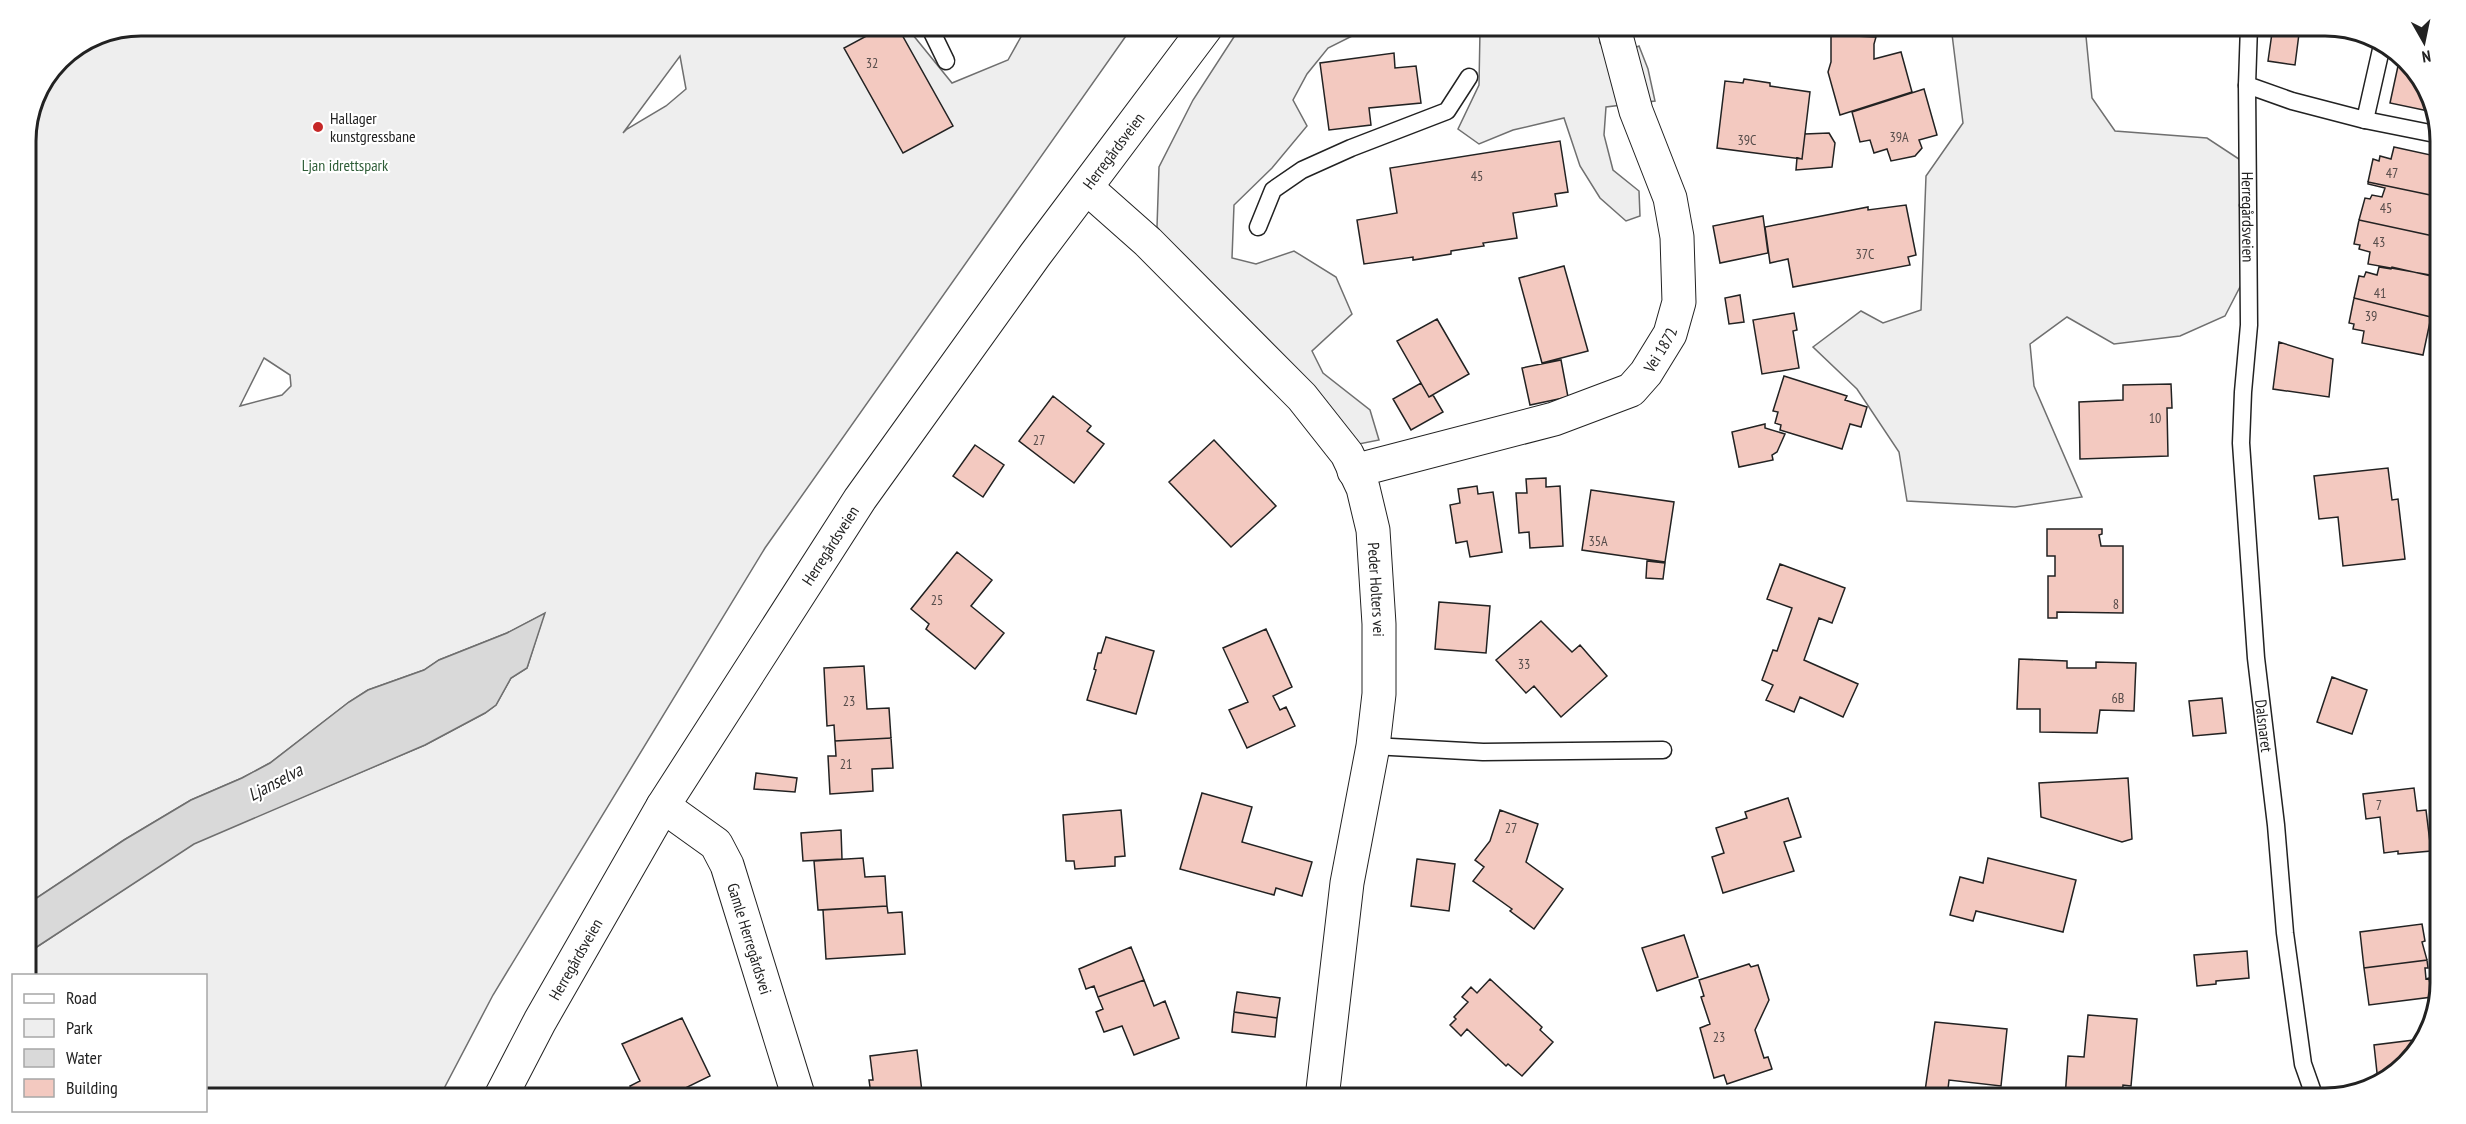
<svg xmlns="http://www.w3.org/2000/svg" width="2466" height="1124" font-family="'PT Sans Narrow',sans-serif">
  <rect width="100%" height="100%" fill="#fff"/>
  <path fill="#eee" stroke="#6f6f6f" stroke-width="1.5" fill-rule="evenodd" d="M141 26H908L913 35 952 83 1008 60 1027 26H1133L765 548 493 995 439 1098H206V976L26 975V954L194 843 425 745 485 713 496 705 511 678 527 668 544 614 507 633 439 660 424 670 368 690 349 702 270 763 242 778 191 800 124 840 26 905V134L60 59 97 34ZM680 56 686 89 666 106 627 129 623 133ZM264 358 290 375 291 386 282 395 240 406Z
    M1241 26H1372L1328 48 1307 74 1293 100 1307 126 1272 168 1234 205 1232 258 1256 264 1294 251 1336 277 1352 314 1312 351 1323 373 1370 410 1379 440 1359 444 1190 271 1157 227 1159 167 1193 100Z
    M1478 26H1598L1600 43 1612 57 1639 46 1648 69 1655 101 1606 107 1604 135 1613 170 1639 191 1640 216 1626 221 1600 198 1580 166 1564 118 1513 130 1479 144 1458 129 1479 85 1480 31Z
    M1951 26H2085L2092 98 2115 131 2207 138 2248 165 2243 281 2225 316 2180 336 2114 344 2067 317 2030 344 2034 386 2082 497 2015 507 1907 501 1899 452 1857 389 1813 347 1861 311 1883 323 1921 310 1926 176 1963 123Z"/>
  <path fill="#d9d9d9" stroke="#6f6f6f" stroke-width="1.5" d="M545 613 527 668 511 678 496 705 485 713 425 745 194 844 26 954V905L124 840 191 800 242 778 270 763 349 702 368 690 424 670 439 660 507 633Z"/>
  <path fill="#f3c9c0" stroke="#222" stroke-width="1.5" d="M885 26H897L953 126 903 153 844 48Z
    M2273 26H2300L2295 65 2268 61Z
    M1831 35 1876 37 1874 44V59L1901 52 1912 92 1840 115 1828 72 1831 62Z
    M1394 53 1395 68 1416 66 1421 103 1369 108 1371 125 1329 130 1320 63Z
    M2398 66 2411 69 2421 77 2433 112 2390 103Z
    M1744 79 1770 83V86L1810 92 1802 159 1717 148 1725 81 1743 83Z
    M1924 89 1937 135 1919 140 1922 148 1915 156 1891 161 1887 149 1874 153 1870 140 1860 142 1852 112Z
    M1829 133 1835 143 1832 167 1796 170 1797 158 1802 159 1805 134Z
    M1560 141 1568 192 1555 194 1557 206 1513 213 1517 238 1483 243 1484 246 1451 251V254L1413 260V257L1364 264 1357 220 1397 213 1390 168Z
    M2394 147 2440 157V197L2368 182 2373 159 2379 161 2380 156 2391 159Z
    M2368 182 2440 197 2438 237 2359 220 2365 198 2370 199 2372 195 2382 197 2385 188 2368 184Z
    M1906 205 1916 255 1908 257 1910 265 1793 287 1788 259 1770 263 1765 227 1868 207V210Z
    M1763 216 1768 253 1720 263 1713 226Z
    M2359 220 2438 237 2430 275 2368 264 2370 252 2359 249 2360 245 2354 244Z
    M1564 266 1588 351 1542 363 1519 278Z
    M2379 267 2391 269 2392 267 2440 278 2431 317 2354 298 2359 276 2364 277 2366 272 2377 275Z
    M1740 295 1744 322 1729 324 1725 298Z
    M2354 298 2431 317 2423 355 2362 343 2364 331 2353 329 2354 324 2349 323Z
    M1794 313 1797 330 1793 331 1799 368 1762 374 1753 320Z
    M1437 319 1469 374 1429 397 1397 341Z
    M2279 342 2333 359 2329 397 2273 389Z
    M1561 360 1568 397 1530 405 1522 368Z
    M1784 376 1847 396 1845 400 1867 407 1861 427 1850 424 1842 449 1780 430 1781 425 1775 423 1778 412 1773 411Z
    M1421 383 1429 397 1433 395 1443 412 1411 430 1393 399Z
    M2171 384 2172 408H2167L2168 456 2080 459 2079 402 2123 400V385Z
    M1053 396 1091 426 1087 431 1104 444 1074 483 1019 441Z
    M1765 424V428L1785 434 1777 452 1772 455 1773 460 1739 467 1732 432Z
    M1214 440 1276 506 1231 547 1169 482Z
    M975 445 1004 465 983 497 953 476Z
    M2388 468 2392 500 2398 499 2405 559 2343 566 2338 517 2319 519 2314 476Z
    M1546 478V487L1560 486 1563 546 1530 548 1529 532 1519 533 1516 493H1527L1526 479Z
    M1477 486 1478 494 1493 492 1502 552 1470 557 1467 541 1456 543 1450 505 1460 503 1458 489Z
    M1591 490 1674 502 1665 562 1582 550Z
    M2047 529H2102V534L2099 535 2101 546H2123V613L2057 612V618H2048V576H2055V556H2047Z
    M957 552 992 580 971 606 1004 633 975 669 926 629 929 624 911 609Z
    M1647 561 1665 563 1663 579 1646 578Z
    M1780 564 1845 588 1832 623 1819 618 1804 660 1858 684 1843 717 1800 697 1794 712 1766 700 1773 685 1762 680 1773 650 1777 651 1792 608 1767 599Z
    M1439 602 1490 606 1486 653 1435 649Z
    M1541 621 1572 652 1580 645 1607 676 1561 717 1534 686 1526 693 1496 660Z
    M1266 629 1292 687 1273 696 1280 710 1286 707 1295 726 1247 748 1229 710 1248 702 1223 648Z
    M1106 637 1154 651 1136 714 1087 700 1096 670 1094 669 1098 653H1101Z
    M2019 659 2067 661V668H2096V662L2136 663 2134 711 2100 710 2097 733 2040 732V709H2017Z
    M864 666 867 709 889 708 891 738 835 741 834 725 827 726 824 668Z
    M2332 677 2367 690 2352 734 2317 722Z
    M2222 698 2226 733 2193 736 2189 701Z
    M891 738 893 768 872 769 873 791 830 794 828 756H836L835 741Z
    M756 773 797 778 795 792 754 789Z
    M2128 778 2132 839 2122 842 2041 817 2039 783Z
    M2414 788 2417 811 2426 810 2431 851 2398 854V851L2384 853 2380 817 2366 819 2363 794Z
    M1202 793 1252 807 1242 842 1312 862 1302 896 1276 888 1274 895 1180 869Z
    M1788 798 1801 837 1784 842 1794 871 1723 893 1712 857 1724 853 1716 828 1747 818 1745 812Z
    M1121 810 1125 856 1115 857V866L1075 869 1074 861H1066L1063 815Z
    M1500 810 1538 824 1526 862 1563 889 1534 929 1510 911 1512 909 1473 881 1484 867 1475 860 1490 841Z
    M841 830 842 859 803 861 801 833Z
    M863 858 865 877 885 876 887 906 818 910 814 861Z
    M1988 858 2076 880 2063 932 1976 911 1973 921 1950 915 1960 877 1983 883Z
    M1417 859 1455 864 1449 911 1411 906Z
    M887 906 888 913 902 912 905 954 826 959 823 910Z
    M2422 924 2425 941 2422 942 2427 960 2364 968 2360 932Z
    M1684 935 1698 977 1657 991 1642 948Z
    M1131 947 1144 980 1098 997 1094 986 1086 989 1079 969Z
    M2247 951 2249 978 2216 981V984L2197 986 2194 955Z
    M2427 960 2428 968H2425L2426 979 2429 978 2432 997 2369 1005 2364 968Z
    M1749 964 1751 967 1758 965 1769 1000 1755 1030 1764 1058 1768 1057 1772 1069 1727 1084 1724 1075 1714 1078 1700 1028 1710 1024 1701 997 1704 996 1699 980Z
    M1490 979 1542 1027 1540 1030 1553 1042 1522 1076 1508 1064 1506 1066 1467 1029 1461 1036 1450 1025 1456 1019 1454 1017 1468 1002 1462 997 1471 987 1477 993Z
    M1144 980 1154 1006 1165 1001 1179 1038 1134 1055 1122 1026 1104 1032 1096 1012 1103 1009 1098 997Z
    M1237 992 1280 998 1277 1018 1234 1012Z
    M1234 1012 1277 1018 1275 1037 1232 1032Z
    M2088 1015 2137 1019 2131 1086 2123 1085 2122 1098H2065L2068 1056 2084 1057Z
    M682 1018 710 1076 671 1095 673 1098H637L630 1086 640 1081 622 1044Z
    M1935 1022 2007 1029 2001 1086 1949 1080 1947 1098H1924Z
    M2422 1039 2389 1079 2378 1082 2374 1045Z
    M917 1050 922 1092 932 1091 933 1098H875V1094H871L869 1080H873L870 1056Z"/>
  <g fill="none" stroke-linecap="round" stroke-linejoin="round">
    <g stroke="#222" stroke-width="19">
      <g id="service">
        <path d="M929 26 946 61"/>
        <path d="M2249 26 2247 85 2292 101 2365 120 2440 135"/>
        <path id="s1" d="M2247 85 2249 325 2243 392 2241 443 2256 658 2276 825 2285 933 2303 1064 2315 1098"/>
        <path d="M2365 120 2382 45"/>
        <path d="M1258 227 1273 190 1302 170 1351 148 1447 111 1469 77"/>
        <path d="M1373 746 1483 752 1663 750"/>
      </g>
    </g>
    <g stroke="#222" stroke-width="35">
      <g id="minor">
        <path id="s2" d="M1087 188 1148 242 1302 397 1347 454 1363 488 1373 530 1379 624V694L1373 746 1347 883 1322 1098"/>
        <path id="s3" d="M1354 471 1554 419 1631 390 1646 373 1670 334 1679 302 1677 237 1670 198 1636 111 1615 32 1616 26"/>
        <path id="s4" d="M663 806 716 844 727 865 799 1098"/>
      </g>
    </g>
    <g stroke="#222" stroke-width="35">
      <g id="tertiary">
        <path id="s5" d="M500 1098 540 1021 663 806 860 499 1035 255 1207 26"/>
      </g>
    </g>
    <use href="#service" stroke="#fff" stroke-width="16"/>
    <use href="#minor" stroke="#fff" stroke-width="33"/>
    <use href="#tertiary" stroke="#fff" stroke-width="33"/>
  </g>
  <circle fill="#c62828" stroke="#fff" stroke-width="2" cx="318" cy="127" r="6"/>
  <g text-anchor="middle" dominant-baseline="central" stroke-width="4.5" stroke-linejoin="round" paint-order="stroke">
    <g font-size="14" fill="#564c4a">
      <text x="872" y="63">32</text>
      <text x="1899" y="137">39A</text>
      <text x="1747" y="140">39C</text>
      <text x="2392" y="173">47</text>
      <text x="1477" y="176">45</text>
      <text x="2386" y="208">45</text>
      <text x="2379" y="242">43</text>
      <text x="1865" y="254">37C</text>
      <text x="2380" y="293">41</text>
      <text x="2371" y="316">39</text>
      <text x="2155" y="418">10</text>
      <text x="1039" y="440">27</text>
      <text x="1598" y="541">35A</text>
      <text x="937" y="600">25</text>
      <text x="2116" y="604">8</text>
      <text x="1524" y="664">33</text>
      <text x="2118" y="698">6B</text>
      <text x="849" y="701">23</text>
      <text x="846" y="764">21</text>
      <text x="2379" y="805">7</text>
      <text x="1511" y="828">27</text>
      <text x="1719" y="1037">23</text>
    </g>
    <g font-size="16" fill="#222" stroke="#fff" text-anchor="start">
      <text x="330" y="118">Hallager<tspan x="330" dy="18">kunstgressbane</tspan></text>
    </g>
    <g font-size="16" fill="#222" stroke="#fff">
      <text stroke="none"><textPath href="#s5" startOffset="1130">Herregårdsveien</textPath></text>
      <text stroke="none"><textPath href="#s1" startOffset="132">Herregårdsveien</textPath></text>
      <text stroke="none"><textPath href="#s3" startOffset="339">Vei 1872</textPath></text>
      <text stroke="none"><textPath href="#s5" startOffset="644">Herregårdsveien</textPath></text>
      <text stroke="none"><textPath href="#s2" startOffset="513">Peder Holters vei</textPath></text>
      <text stroke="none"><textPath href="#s1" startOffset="642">Dalsnaret</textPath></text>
      <text stroke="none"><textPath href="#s4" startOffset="166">Gamle Herregårdsvei</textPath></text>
      <text stroke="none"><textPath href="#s5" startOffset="158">Herregårdsveien</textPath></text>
    </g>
    <g font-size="16" fill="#2f5e38" stroke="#fff">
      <text x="345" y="165">Ljan idrettspark</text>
    </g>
    <g font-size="18" font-style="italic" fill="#222" stroke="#fff">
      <text transform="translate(275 782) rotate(-28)">Ljanselva</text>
    </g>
  </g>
  <path d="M0 0H2466V1124H0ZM141 36H2325A105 105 0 0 1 2430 141V983A105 105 0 0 1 2325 1088H141A105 105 0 0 1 36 983V141A105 105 0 0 1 141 36Z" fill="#fff" fill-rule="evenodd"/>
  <path fill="none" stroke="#222" stroke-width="3" d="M141 36H2325A105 105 0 0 1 2430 141V983A105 105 0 0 1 2325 1088H141A105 105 0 0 1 36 983V141A105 105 0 0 1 141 36Z"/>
  <rect x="12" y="974" width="195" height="138" fill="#ffffff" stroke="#a7a7a7" stroke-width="1.5"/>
  <rect x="24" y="994" width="30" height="9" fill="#ffffff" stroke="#a7a7a7" stroke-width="1.5"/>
  <text x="66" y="1004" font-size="18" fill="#222222">Road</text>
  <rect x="24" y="1019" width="30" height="18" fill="#eeeeee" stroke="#a7a7a7" stroke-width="1.5"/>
  <text x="66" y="1034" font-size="18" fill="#222222">Park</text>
  <rect x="24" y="1049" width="30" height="18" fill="#d9d9d9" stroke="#a7a7a7" stroke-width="1.5"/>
  <text x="66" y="1064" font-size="18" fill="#222222">Water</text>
  <rect x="24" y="1079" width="30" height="18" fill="#f3c9c0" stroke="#a7a7a7" stroke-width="1.5"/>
  <text x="66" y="1094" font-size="18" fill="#222222">Building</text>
  <g transform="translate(2424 42) rotate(171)" stroke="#ffffff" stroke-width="4.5" paint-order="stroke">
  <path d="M0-4.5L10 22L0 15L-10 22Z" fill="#222222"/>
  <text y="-9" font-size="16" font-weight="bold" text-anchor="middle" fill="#222222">N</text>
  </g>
</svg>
